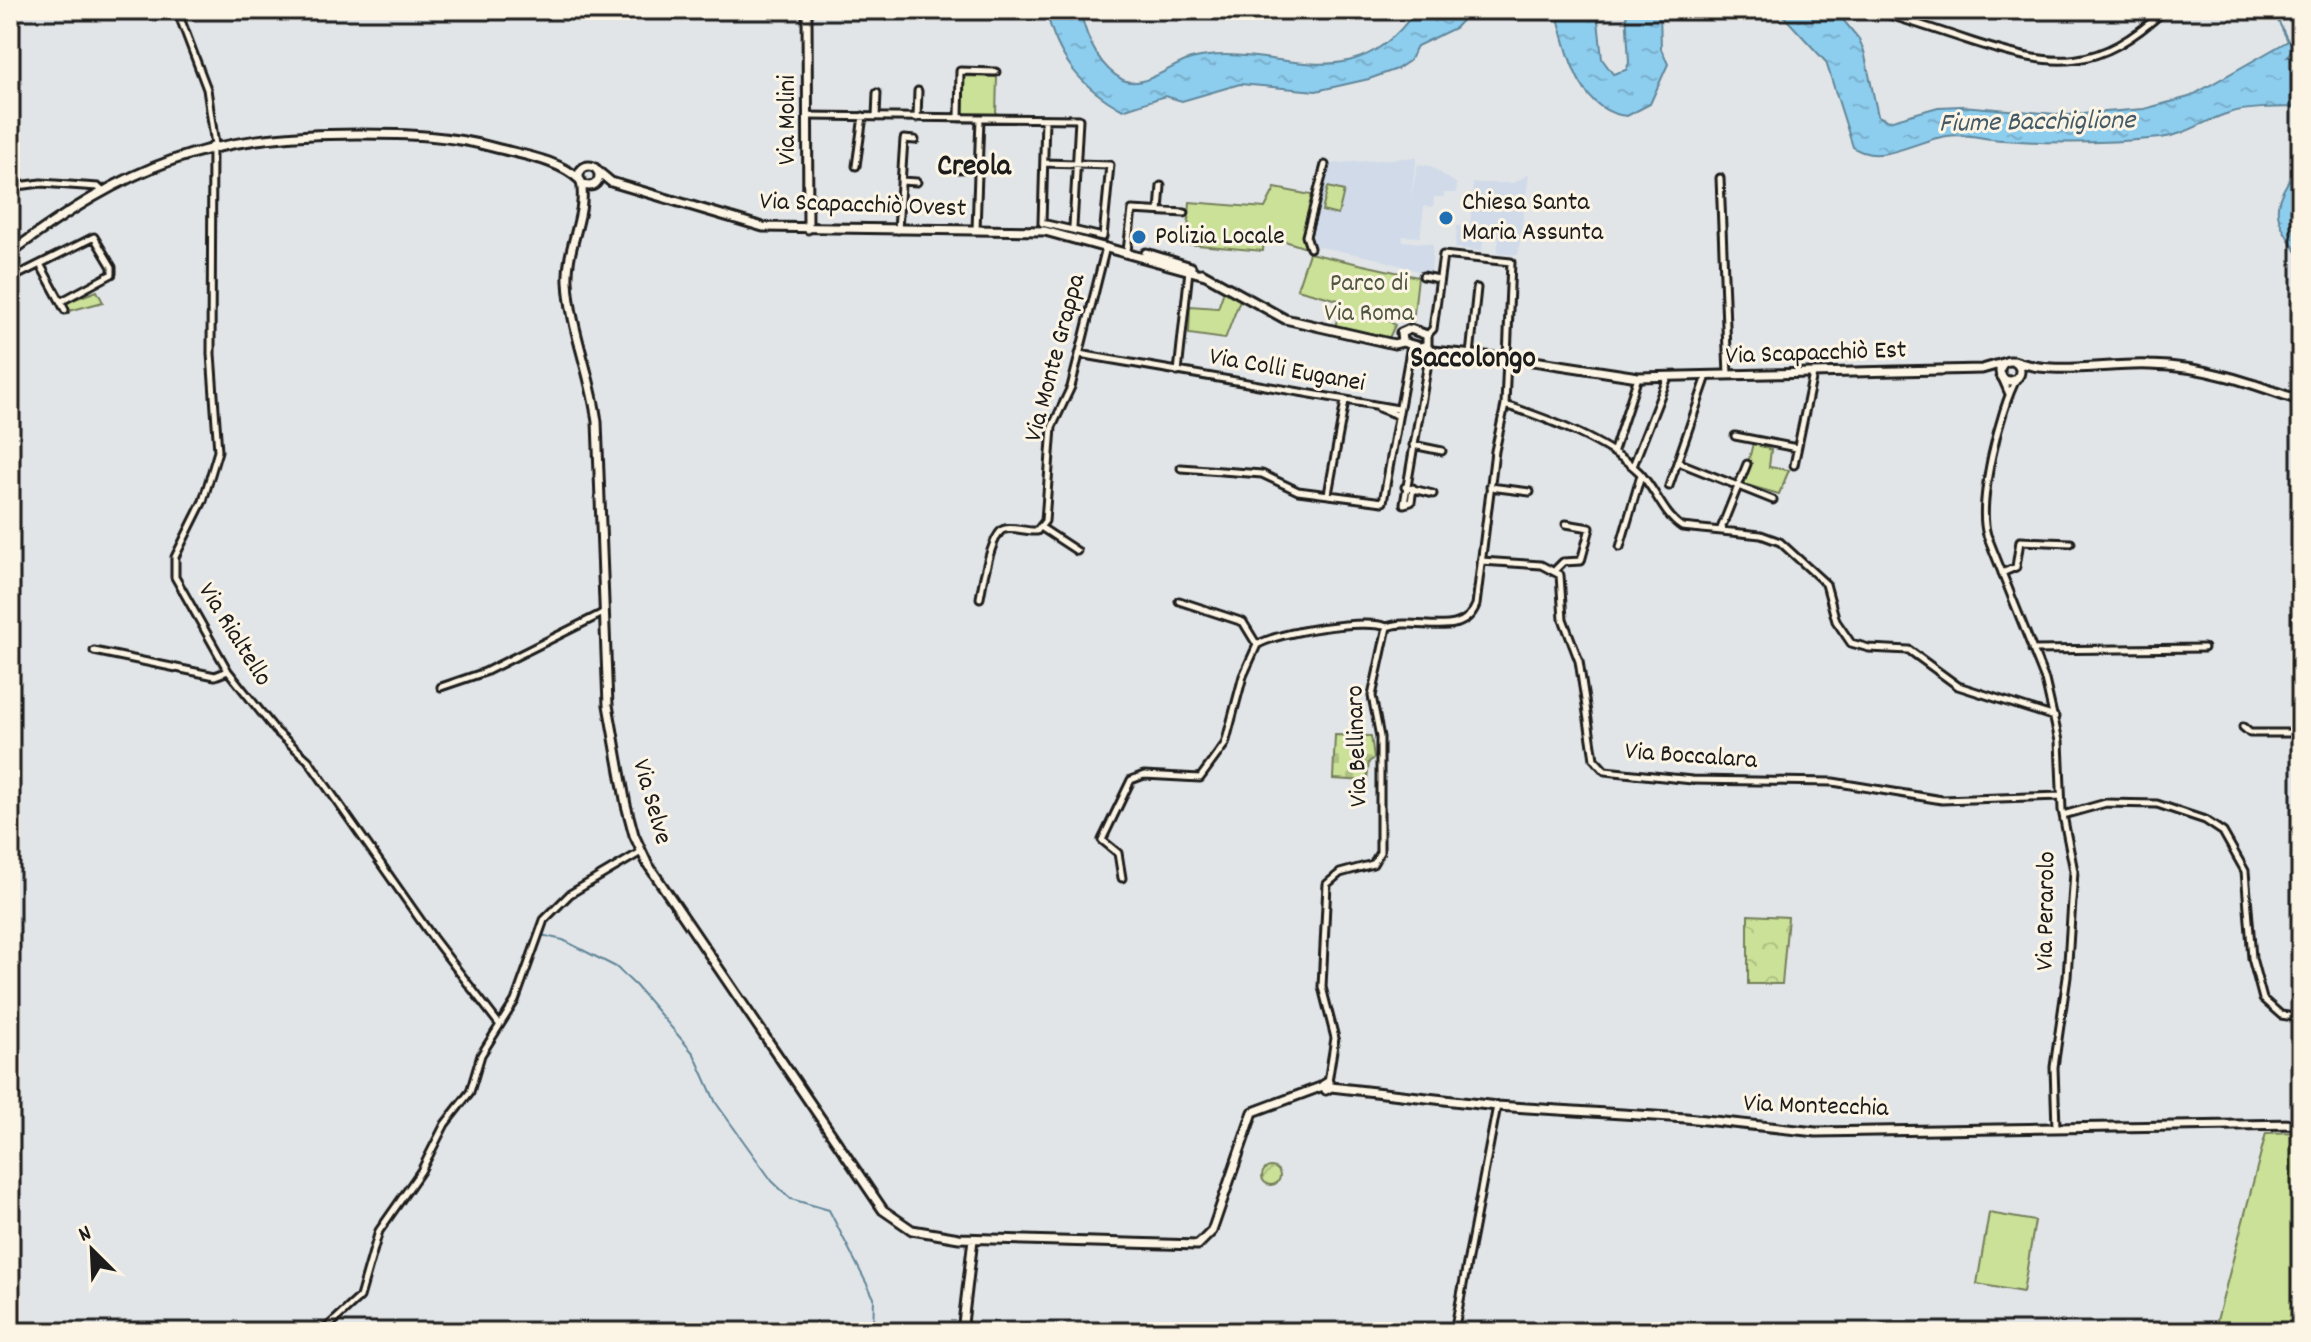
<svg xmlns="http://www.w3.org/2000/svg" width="2311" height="1342" font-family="Dekko,sans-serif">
  <defs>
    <pattern id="forest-crowns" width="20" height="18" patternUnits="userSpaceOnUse" patternTransform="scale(2)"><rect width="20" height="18" fill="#cae197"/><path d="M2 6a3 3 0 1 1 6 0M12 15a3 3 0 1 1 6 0" fill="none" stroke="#adc082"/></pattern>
    <pattern id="cemetery-stones" width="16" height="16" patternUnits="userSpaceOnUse" patternTransform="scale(2)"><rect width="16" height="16" fill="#cae197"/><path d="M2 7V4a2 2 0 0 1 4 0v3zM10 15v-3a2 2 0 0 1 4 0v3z" fill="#adc082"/></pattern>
    <pattern id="garden-furrows" width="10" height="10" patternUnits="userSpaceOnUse" patternTransform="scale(2)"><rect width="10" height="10" fill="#cae197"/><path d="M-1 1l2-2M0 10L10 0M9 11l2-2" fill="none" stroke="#adc082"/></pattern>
    <pattern id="water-ripples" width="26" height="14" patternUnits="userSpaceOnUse" patternTransform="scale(2)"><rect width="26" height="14" fill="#8dcdee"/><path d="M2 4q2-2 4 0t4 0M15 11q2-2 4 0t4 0" fill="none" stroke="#79afcc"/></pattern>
  </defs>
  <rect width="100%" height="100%" fill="#e2e5e7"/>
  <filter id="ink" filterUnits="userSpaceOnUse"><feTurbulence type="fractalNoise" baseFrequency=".0125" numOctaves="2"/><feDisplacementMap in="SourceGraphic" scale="16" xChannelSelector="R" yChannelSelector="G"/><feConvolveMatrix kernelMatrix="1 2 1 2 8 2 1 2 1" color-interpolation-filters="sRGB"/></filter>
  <g filter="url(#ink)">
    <path fill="#d0dae9" d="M1417 157 1410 200 1418 164 1430 166 1457 184 1456 193H1444V197H1434L1433 207 1424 206 1420 237 1403 236 1402 241 1433 244 1431 275 1379 259 1315 246 1310 241 1328 164Z
      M1529 174 1518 255 1497 253 1499 237 1495 236H1484L1482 251 1455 248 1457 226H1470L1473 183H1514Z"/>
    <path fill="#cae197" stroke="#737e5a" stroke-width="2" d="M963 76 997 77 996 115 962 114Z
      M1328 187 1344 191 1338 215 1322 211Z
      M1275 188 1316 196 1304 234 1306 248 1264 234 1263 251 1187 244 1190 202 1265 208Z
      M1309 253 1418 277 1413 322 1412 314 1395 310 1388 320 1395 325 1389 338 1335 327 1342 301 1297 289Z
      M97 291 103 302 69 311 67 302Z
      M1224 291 1240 300 1225 339 1189 334 1190 306 1218 308Z
      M1753 443 1771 450 1769 467 1789 470 1779 494 1743 484Z
      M2301 1132V1332H2214L2266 1133Z
      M1989 1213 2035 1221 2023 1292 1977 1284Z"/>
    <path fill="url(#forest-crowns)" stroke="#737e5a" stroke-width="2" d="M1748 915 1788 917 1782 984H1748Z"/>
    <path fill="url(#cemetery-stones)" stroke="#737e5a" stroke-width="2" d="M1335 735 1371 736 1374 758 1369 762 1367 781 1333 779Z"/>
    <path fill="url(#garden-furrows)" stroke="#737e5a" stroke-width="2" d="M1262 1176a9 9 0 1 1 18 0a9 9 0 1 1-18 0Z"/>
    <path fill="url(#water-ripples)" stroke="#60869a" stroke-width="2" d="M1046 10H1080C1086 37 1097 66 1123 80 1143 90 1172 64 1191 59 1272 39 1350 107 1416 10H1472L1455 28 1417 46 1409 61 1397 69 1369 79 1316 91 1240 84 1182 101 1165 96 1123 110C1080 87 1057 57 1046 10Z
      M1556 10H1597L1602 59 1613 74 1626 70 1629 63 1626 10H1660L1661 49 1668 64 1650 104 1627 116C1577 112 1567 49 1556 10Z
      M1778 10H1835L1859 39 1864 51 1878 116 1889 121 1938 107 1962 106 2067 115 2144 109 2189 97 2288 41 2296 43 2287 57 2301 56V108C2287 106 2242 108 2229 113 2205 120 2186 135 2161 138 2109 143 2054 144 2002 140 1984 139 1965 133 1947 136 1919 139 1879 167 1853 147L1826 62Z
      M2301 161V258C2269 210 2271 208 2301 161Z"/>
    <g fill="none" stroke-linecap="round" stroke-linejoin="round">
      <path stroke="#60869a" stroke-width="2" d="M2273 10 2288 41
        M541 935 563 940 616 967 636 986 694 1054 716 1103 772 1181 791 1199 829 1210 874 1298 873 1332"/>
      <g stroke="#1c1c1c" stroke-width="11">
        <path id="street" d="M177 10 207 89 215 145
          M1873 10C1907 20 1940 31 1973 42 2057 69 2097 72 2165 10
          M807 116 1079 119 1073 227
          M876 117 877 93
          M917 118 918 91
          M959 118 960 71 996 72
          M212 146 211 354 218 451 203 501 175 557V577L228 671 276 731 308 760 433 938 499 1024
          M1044 163 1110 165 1103 237 1042 223 1045 119
          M856 166 863 116
          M954 169 1001 168
          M1720 178 1728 375
          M901 181 917 182
          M10 187 41 183 98 187 102 191
          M1159 211 1161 186
          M898 230 904 139 915 140
          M976 230 980 118
          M1310 248 1306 236 1325 165
          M1127 251 1132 210 1185 213
          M40 264 65 310
          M1423 276 1439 279
          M10 279 94 237 112 267V274L62 301
          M1079 354 1398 409
          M1470 355 1477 288
          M1178 372 1189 270
          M2002 378 2009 394
          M2017 378C2000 408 1977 503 1987 535L2045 680 2059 741 2062 810 2074 871 2067 977 2054 1067 2056 1128
          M1505 405C1547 418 1608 442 1639 472 1655 488 1663 515 1682 527L1761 535 1780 542 1826 584 1836 621 1851 643 1869 648 1909 650 1958 686 2055 717
          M1379 408 1397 415
          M1735 436 1797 448
          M1413 445 1442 451
          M1614 450 1638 377
          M1678 462 1773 500
          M1794 465 1813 374
          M1633 466 1668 377
          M1181 468 1262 474 1298 491 1383 502 1411 345
          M1669 486 1707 376
          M1405 487 1433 494
          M1490 487 1530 492
          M1413 488 1411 502 1404 504 1430 351
          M1328 494 1345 401
          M1042 528 1077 551
          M1720 531 1747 464
          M1620 547 1641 475
          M1481 561 1541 565 1560 575 1563 619 1579 661 1594 759 1605 771 1692 780 1833 782 1942 800 2061 796
          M1556 569 1563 562 1581 561 1590 528 1566 524
          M2002 573 2016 567 2020 541 2071 543
          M980 598C982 585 992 530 1005 529 1015 527 1027 532 1037 531L1045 521 1052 427 1071 387 1106 247
          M1179 601 1243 622 1257 645
          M2032 650 2204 648
          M94 651 215 676 228 671
          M441 687 485 672 603 613
          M2243 727 2250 733H2300
          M2298 733 2299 657
          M2063 815 2106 803 2157 804 2205 820 2223 832 2245 871 2252 958 2263 999 2281 1015 2301 1018
          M1122 878 1118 853 1102 840 1131 780 1144 775 1200 778 1225 744 1243 676 1257 645C1277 632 1365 618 1387 627
          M1328 1082 1335 1038 1322 987 1327 884 1340 873 1373 864 1380 852V737L1372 696 1387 627C1416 616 1462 641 1476 605L1495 451 1505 405 1511 262 1443 255 1433 329 1427 335
          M322 1332 360 1297 379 1231 421 1171 445 1124 470 1092 481 1055 515 1001 544 920 570 894 641 852
          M1454 1332 1497 1106"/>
      </g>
      <g stroke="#1c1c1c" stroke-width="13">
        <path id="secondary" d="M807 10 808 229
          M579 176a10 10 0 1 1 20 0a10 10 0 1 1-20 0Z
          M599 172 611 182 763 227 1045 231 1205 275
          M581 181C588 214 566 247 568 281 570 328 591 374 597 422L608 705 626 805 634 835 647 863 883 1210 912 1230 959 1238 1198 1245 1212 1231 1253 1112 1323 1086
          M10 253C130 164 207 134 358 134 405 134 450 135 496 148 523 155 559 160 580 180
          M1146 253 1191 267
          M1202 273 1285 319 1394 344 1402 342
          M1410 329 1427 335V345L1420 347 1402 342 1401 333Z
          M1425 346 1432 351 1527 360 1638 377 1982 369 2003 363
          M2000 371a10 10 0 1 1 20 0a10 10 0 1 1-20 0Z
          M2014 361C2055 376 2107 363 2150 365 2204 366 2252 383 2301 401
          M1331 1087 1328 1082 1323 1085 1326 1090 1331 1087 1497 1106 1686 1118 1816 1132 2301 1124
          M962 1332 973 1239"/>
      </g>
      <use href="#street" stroke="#fcf5e5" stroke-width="5"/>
      <use href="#secondary" stroke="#fcf5e5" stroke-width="7"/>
    </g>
  </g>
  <g fill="#1f6fb2" stroke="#fcf5e5" stroke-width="3">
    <circle cx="1446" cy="218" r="8"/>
    <circle cx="1139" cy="237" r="8"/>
  </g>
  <g text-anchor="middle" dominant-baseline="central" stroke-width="6" stroke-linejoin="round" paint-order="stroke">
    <g font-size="26" fill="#1c1c1c" stroke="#fcf5e5">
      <text transform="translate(788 120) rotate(-90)">Via Molini</text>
      <text transform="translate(863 206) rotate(2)">Via Scapacchiò Ovest</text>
      <text transform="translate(1816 354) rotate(-2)">Via Scapacchiò Est</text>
      <text transform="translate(1056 358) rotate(-75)">Via Monte Grappa</text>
      <text transform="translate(1287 371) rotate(10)">Via Colli Euganei</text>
      <text transform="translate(234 635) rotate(58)">Via Rialtello</text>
      <text transform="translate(1358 746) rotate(-92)">Via Bellinaro</text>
      <text transform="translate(1691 757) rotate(4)">Via Boccalara</text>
      <text transform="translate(651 802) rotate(74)">Via Selve</text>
      <text transform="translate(2047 911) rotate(-89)">Via Perarolo</text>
      <text transform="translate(1816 1107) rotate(2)">Via Montecchia</text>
    </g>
    <g font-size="26" fill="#1c1c1c" stroke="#fcf5e5" text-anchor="start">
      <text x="1462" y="203">Chiesa Santa<tspan x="1462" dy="30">Maria Assunta</tspan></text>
      <text x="1155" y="237">Polizia Locale</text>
    </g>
    <g font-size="26" fill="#505741" stroke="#fcf5e5">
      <text x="1369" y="284">Parco di<tspan x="1369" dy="30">Via Roma</tspan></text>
    </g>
    <g font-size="28" font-style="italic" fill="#445a66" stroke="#fcf5e5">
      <text transform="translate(2037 124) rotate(-1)">Fiume Bacchiglione</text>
    </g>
    <g font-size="30" font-weight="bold" fill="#1c1c1c" stroke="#fcf5e5">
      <text x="974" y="168">Creola</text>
      <text x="1473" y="360">Saccolongo</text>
    </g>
  </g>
  <rect width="2311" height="1342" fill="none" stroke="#fcf5e5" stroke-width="40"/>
  <rect x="20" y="20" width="2271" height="1302" fill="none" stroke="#1c1c1c" stroke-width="3" filter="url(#ink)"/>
  <g transform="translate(92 1250) rotate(336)" stroke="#fcf5e5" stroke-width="6" paint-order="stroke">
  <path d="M0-6L14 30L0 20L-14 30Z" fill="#1c1c1c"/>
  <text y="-12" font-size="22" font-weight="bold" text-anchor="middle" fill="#1c1c1c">N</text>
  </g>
</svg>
